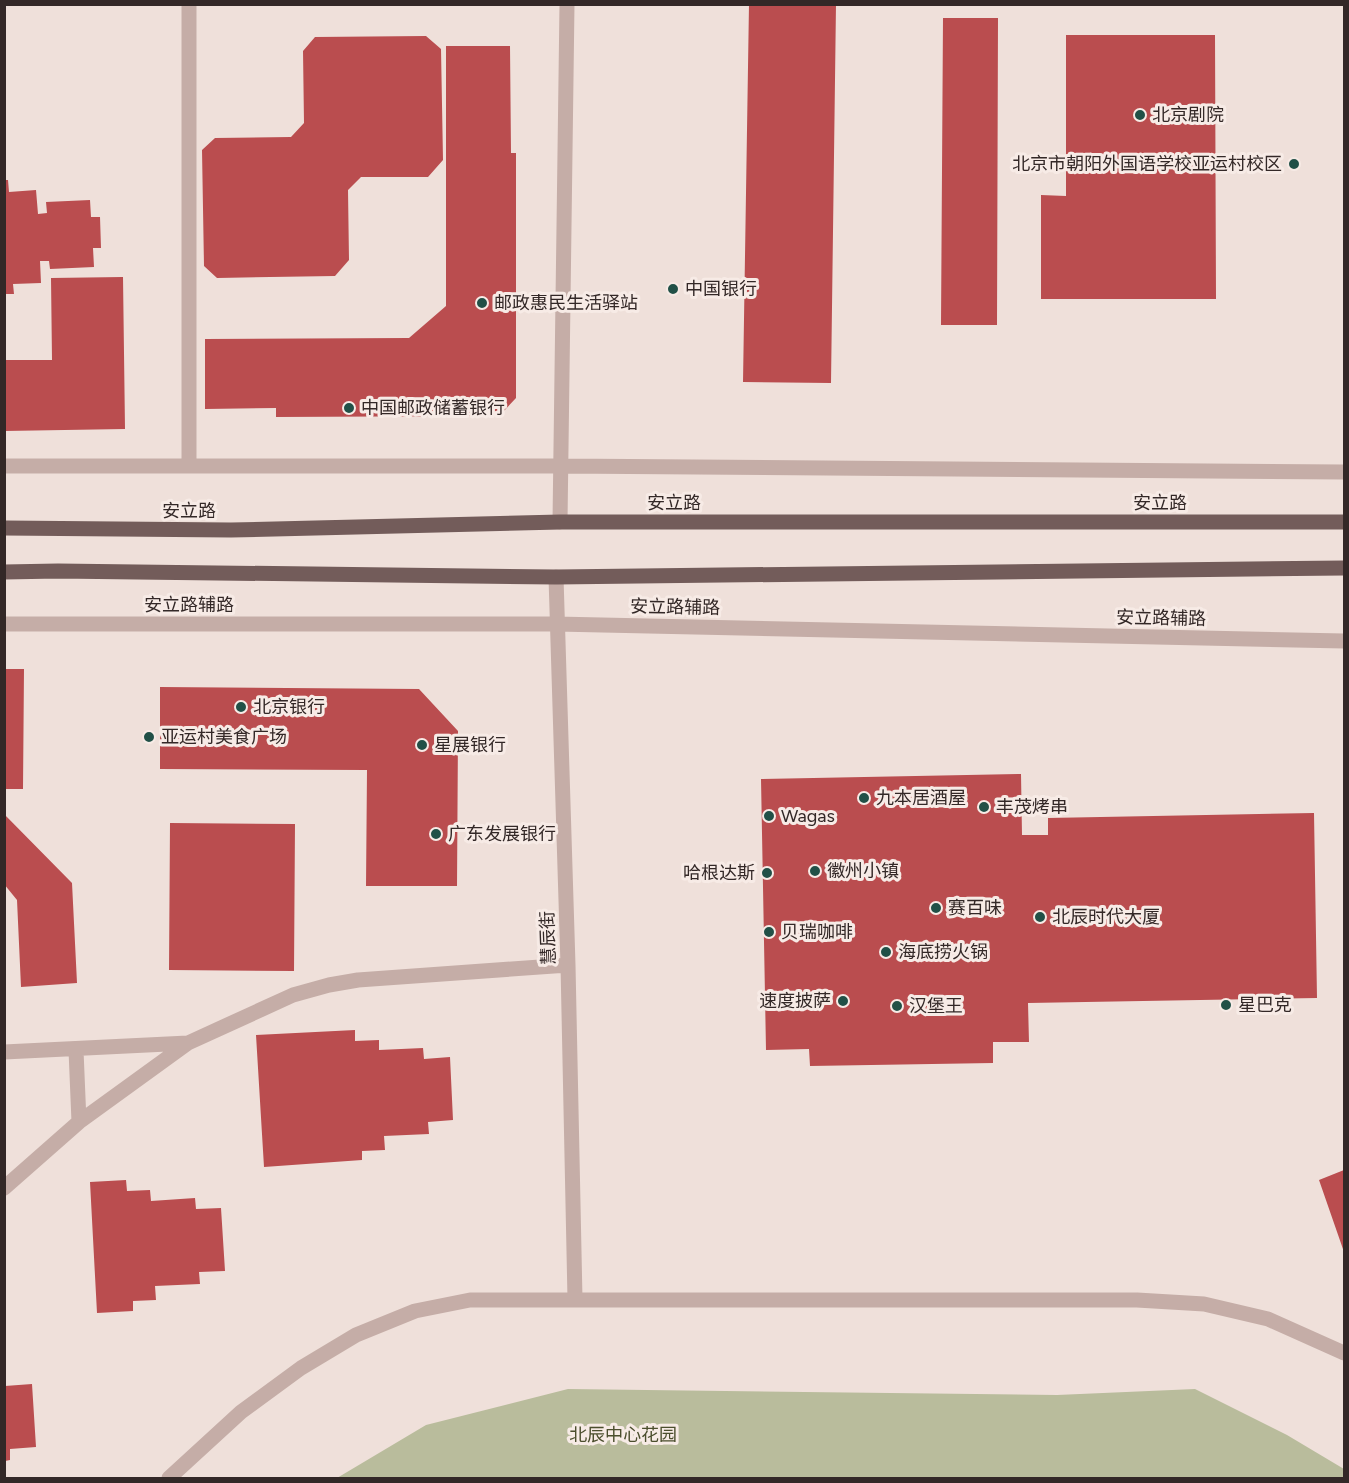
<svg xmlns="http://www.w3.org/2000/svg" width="1349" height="1483" font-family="Figtree,'Noto Sans SC',sans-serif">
  <rect width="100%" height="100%" fill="#efe0da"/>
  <path fill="#b9bc9c" d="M568 1389 1057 1395 1195 1389 1287 1435 1344 1469V1478H337L426 1425Z"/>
  <path fill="#ba4d4f" d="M749 4H836L831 383 743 382Z
    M943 18H998L997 325H941Z
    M1066 35H1215L1216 299H1041V195L1066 196Z
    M426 36 441 49 443 160 428 177H361L348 190 349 260 335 276 217 278 204 266 202 150 215 138 291 137 304 123 303 51 315 37Z
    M446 46H510L511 153H516V398L502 413 484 416 276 417V408L205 409V339L409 338 446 306Z
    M4 180H8L9 192 36 190 38 214 47 213 46 202 90 200 91 217H100L101 248H93L94 267 50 269 49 261H40L41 283 13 284 14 294H4Z
    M123 277 125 429 4 431V360H52L51 278Z
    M4 669H24L23 789H4Z
    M160 687 419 689 458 731 457 886H366L367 770 160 769Z
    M1021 774 1022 835H1048V818L1314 813 1317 998 1028 1003 1029 1042H993V1063L810 1066 809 1049 766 1050 761 779Z
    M4 814 72 883 77 983 21 987 17 900 4 884Z
    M170 823 295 824 294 971 169 970Z
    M355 1030V1041L379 1040V1050L423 1048 424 1059 450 1057 453 1120 428 1122 429 1134 384 1136 385 1150 362 1151V1160L264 1167 256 1035Z
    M1344 1170V1252L1319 1180Z
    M126 1180 127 1191 150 1190 151 1201 195 1198 196 1209 221 1208 225 1271 199 1272 200 1284 155 1286 156 1300 133 1301V1311L97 1313 90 1182Z
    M32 1384 36 1447 10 1449V1460L5 1461V1386Z"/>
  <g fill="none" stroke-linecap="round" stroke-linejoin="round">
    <path stroke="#c5ada7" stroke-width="15" d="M4 466H562L1344 472
      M189 466V4
      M560 522 567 4
      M556 577 568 965 575 1299
      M4 624H556L1344 641
      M76 1050 79 1122
      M4 1052 188 1043 293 995 329 985 358 980 568 965
      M4 1188 79 1122 188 1043
      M169 1478 241 1412 301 1368 356 1335 415 1311 470 1300H1137L1204 1304 1268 1319 1344 1353"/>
    <path stroke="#735c5a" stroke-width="15" d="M4 528 231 530 560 522H1344
      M4 572 58 571 556 577 1344 568"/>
  </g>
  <g fill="#215047" stroke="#f7ebe6" stroke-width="2">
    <circle cx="1140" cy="115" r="6"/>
    <circle cx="1294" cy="164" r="6"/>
    <circle cx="673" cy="289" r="6"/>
    <circle cx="482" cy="303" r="6"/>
    <circle cx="349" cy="408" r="6"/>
    <circle cx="241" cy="707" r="6"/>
    <circle cx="149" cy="737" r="6"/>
    <circle cx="422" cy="745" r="6"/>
    <circle cx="864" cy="798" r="6"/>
    <circle cx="984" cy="807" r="6"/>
    <circle cx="769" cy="816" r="6"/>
    <circle cx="436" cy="834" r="6"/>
    <circle cx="815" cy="871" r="6"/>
    <circle cx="767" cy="873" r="6"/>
    <circle cx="936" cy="908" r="6"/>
    <circle cx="1040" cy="917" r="6"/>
    <circle cx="769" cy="932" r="6"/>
    <circle cx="886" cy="952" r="6"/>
    <circle cx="843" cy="1001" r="6"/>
    <circle cx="1226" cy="1005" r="6"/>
    <circle cx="897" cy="1006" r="6"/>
  </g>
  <g text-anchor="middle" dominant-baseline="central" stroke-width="6" stroke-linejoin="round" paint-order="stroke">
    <g font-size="18" fill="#332827" stroke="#f7ebe6" text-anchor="start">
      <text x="1152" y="115">北京剧院</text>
      <text x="1282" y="164" text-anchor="end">北京市朝阳外国语学校亚运村校区</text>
      <text x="685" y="289">中国银行</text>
      <text x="494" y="303">邮政惠民生活驿站</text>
      <text x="361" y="408">中国邮政储蓄银行</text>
      <text x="253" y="707">北京银行</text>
      <text x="161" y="737">亚运村美食广场</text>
      <text x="434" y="745">星展银行</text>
      <text x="876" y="798">九本居酒屋</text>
      <text x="996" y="807">丰茂烤串</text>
      <text x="781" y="816">Wagas</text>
      <text x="448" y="834">广东发展银行</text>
      <text x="827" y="871">徽州小镇</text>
      <text x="755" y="873" text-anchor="end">哈根达斯</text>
      <text x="948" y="908">赛百味</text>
      <text x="1052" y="917">北辰时代大厦</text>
      <text x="781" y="932">贝瑞咖啡</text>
      <text x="898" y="952">海底捞火锅</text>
      <text x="831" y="1001" text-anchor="end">速度披萨</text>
      <text x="1238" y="1005">星巴克</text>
      <text x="909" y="1006">汉堡王</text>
    </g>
    <g font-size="18" fill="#332827" stroke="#f7ebe6">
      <text x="674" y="503">安立路</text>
      <text x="1160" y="503">安立路</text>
      <text x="189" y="511">安立路</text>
      <text x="189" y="605">安立路辅路</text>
      <text transform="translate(675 607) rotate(1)">安立路辅路</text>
      <text transform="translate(1161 618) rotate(1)">安立路辅路</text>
      <text transform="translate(548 938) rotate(-92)">慧辰街</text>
    </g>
    <g font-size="18" fill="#4b4e2d" stroke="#f7ebe6">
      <text x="623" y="1435">北辰中心花园</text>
    </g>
  </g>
  <rect width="1349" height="1483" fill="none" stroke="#332827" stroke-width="12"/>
</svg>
